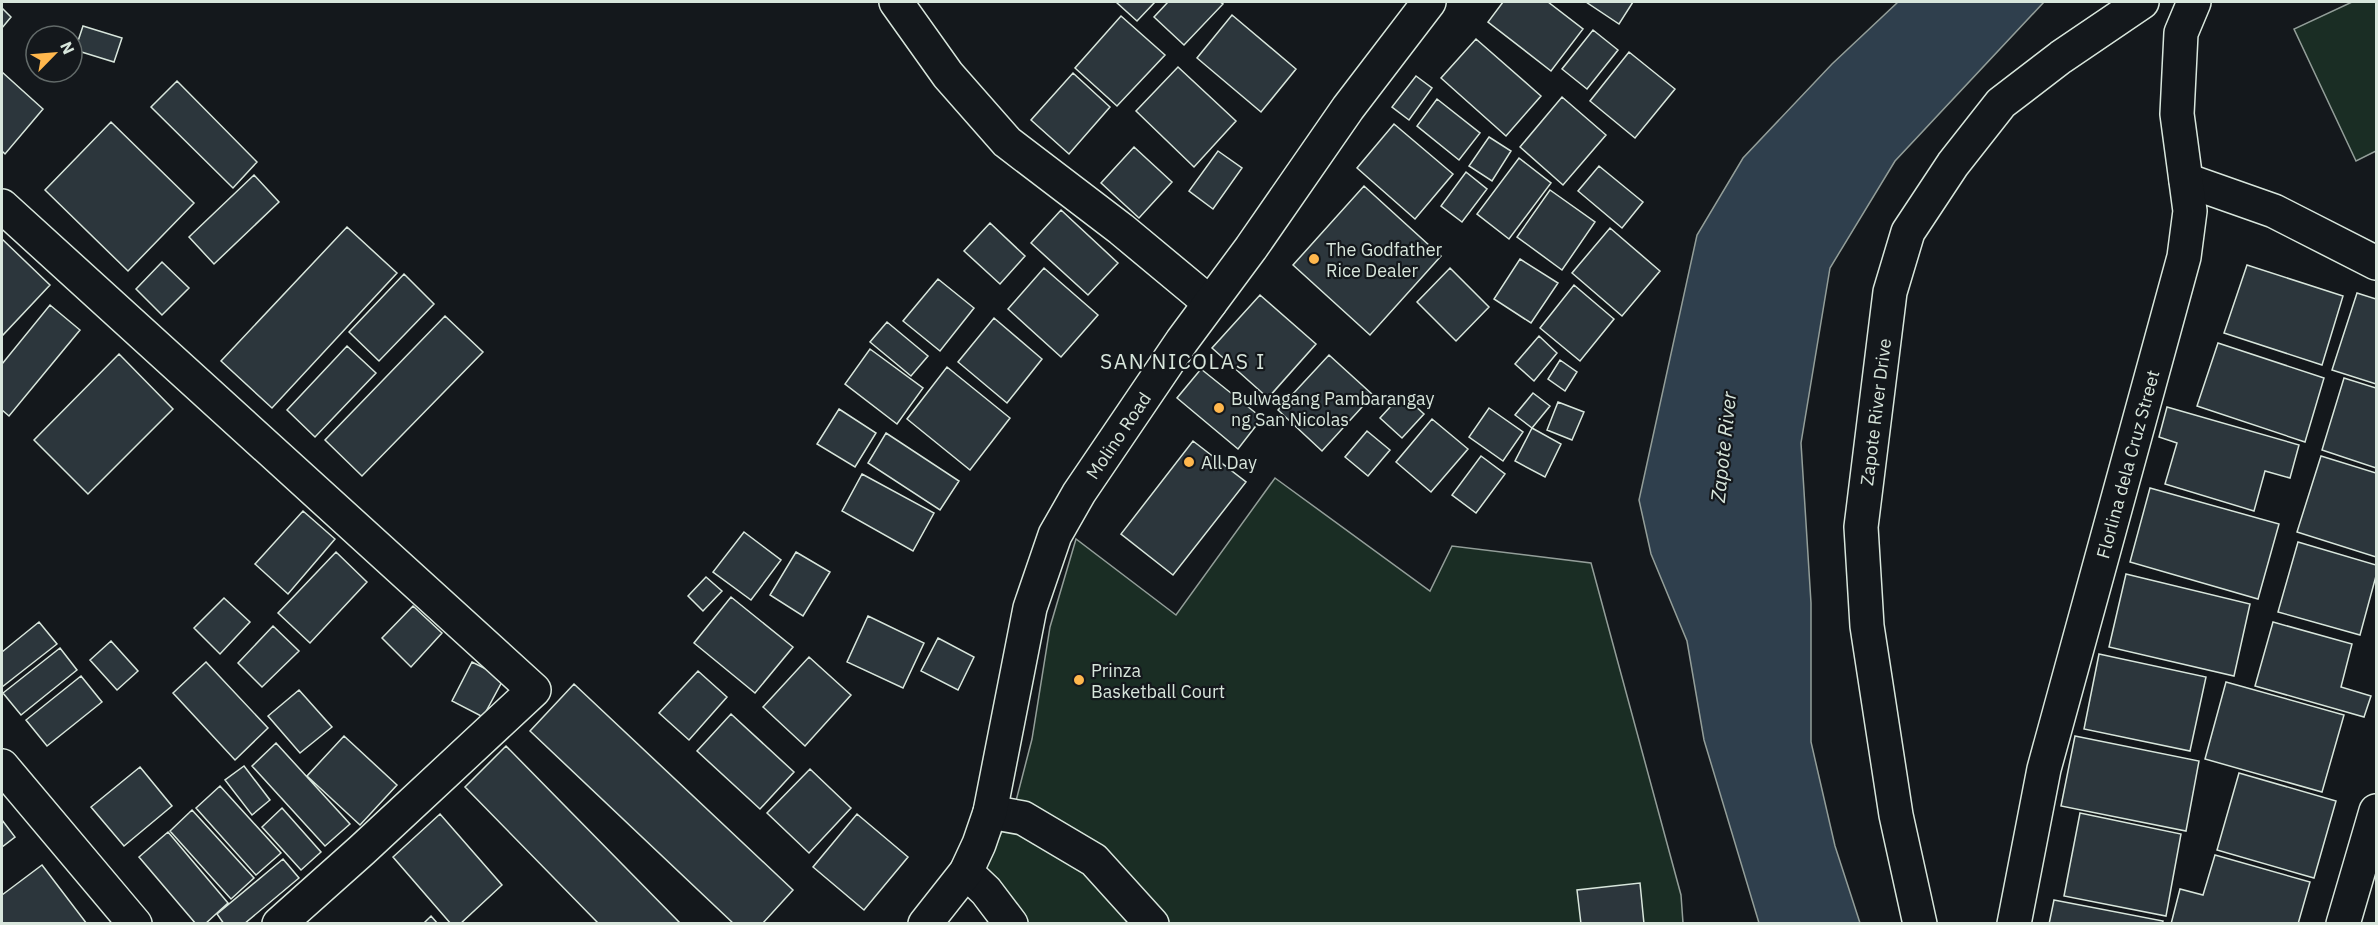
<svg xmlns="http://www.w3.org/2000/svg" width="2378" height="925" font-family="'IBM Plex Sans',sans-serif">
  <rect width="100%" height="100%" fill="#14181c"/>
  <path fill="#1a2d24" stroke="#939e99" stroke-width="1.5" d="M2352 2H2376V151L2356 161 2294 29Z
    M1275 478 1430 591 1452 546 1591 563 1681 895 1683 923H1024L983 872 1016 801 1032 739 1050 627 1076 539 1176 615Z"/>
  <path fill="#2f3f4d" stroke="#939e99" stroke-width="1.5" d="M1898 2H2044L1895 161 1830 268 1801 443 1811 603V742L1835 846 1860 923H1759L1704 740 1687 641 1651 554 1639 500 1697 235 1743 158 1832 64Z"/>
  <path fill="#2c363c" stroke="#d8e6dc" stroke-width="1.5" d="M1116 2H1155L1137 21Z
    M1168 2H1220L1223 4 1184 45 1154 17Z
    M1503 2H1548L1583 29 1551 71 1488 22Z
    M1586 2H1633L1619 24Z
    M2 8 11 17 2 28Z
    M1232 15 1296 69 1261 112 1197 58Z
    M1121 16 1165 55 1117 106 1075 68Z
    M83 26 122 38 114 62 75 50Z
    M1593 30 1618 50 1587 89 1562 69Z
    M1476 39 1541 96 1506 136 1441 78Z
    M1629 52 1675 89 1635 138 1590 101Z
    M1178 67 1236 121 1194 167 1136 111Z
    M2 72 43 109 5 154 2 151Z
    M1073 73 1110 107 1069 154 1031 120Z
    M1416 76 1432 88 1409 120 1392 107Z
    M177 81 257 162 233 188 151 107Z
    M1562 97 1606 135 1563 185 1520 147Z
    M1437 99 1480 133 1459 160 1417 126Z
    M111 122 194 203 128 271 45 190Z
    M1394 124 1453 174 1415 219 1357 168Z
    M1489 137 1511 151 1492 181 1469 166Z
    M1134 147 1172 182 1139 218 1101 183Z
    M1218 151 1242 168 1213 209 1189 191Z
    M1519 158 1551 183 1509 239 1477 214Z
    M1599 166 1643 202 1622 228 1578 191Z
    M1466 172 1487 189 1462 222 1441 206Z
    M254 175 279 202 214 264 189 237Z
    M1364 186 1441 256 1370 335 1293 265Z
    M1550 190 1595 222 1562 270 1517 237Z
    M1061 210 1118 263 1088 295 1031 243Z
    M990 223 1025 256 1000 284 964 251Z
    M347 227 397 273 272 408 221 361Z
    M1610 228 1660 271 1622 316 1572 273Z
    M2 239 50 285 2 336Z
    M1520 259 1558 283 1531 323 1494 299Z
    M162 262 189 288 162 315 136 289Z
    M2247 265 2343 296 2322 365 2224 333Z
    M1044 268 1098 315 1061 357 1008 309Z
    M1450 268 1489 307 1456 341 1417 302Z
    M404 274 434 304 379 361 349 332Z
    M938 279 974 308 940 351 903 321Z
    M1574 285 1614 319 1580 361 1540 328Z
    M2357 293 2376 299V384L2332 370Z
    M1260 295 1316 344 1268 398 1212 348Z
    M50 305 80 330 9 416 2 410V364Z
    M445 316 483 352 362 476 325 440Z
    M994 318 1042 359 1007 403 958 362Z
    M887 322 928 356 911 376 870 342Z
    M1539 336 1557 353 1534 381 1515 364Z
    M2218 343 2324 378 2305 442 2197 406Z
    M347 346 376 373 315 437 287 410Z
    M870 349 923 388 897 424 845 384Z
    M119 354 173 409 88 494 34 440Z
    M1329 355 1373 395 1322 451 1278 410Z
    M1560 360 1577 372 1565 391 1548 379Z
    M947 367 1010 418 970 470 907 419Z
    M1201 369 1262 418 1238 449 1177 398Z
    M2344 378 2376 388V468L2322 450Z
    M1533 393 1550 406 1532 428 1515 415Z
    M1402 394 1424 414 1402 438 1380 418Z
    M1558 402 1584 412 1572 440 1547 430Z
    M2167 407 2299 445 2290 478 2265 471 2254 511 2165 484 2177 443 2159 437Z
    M1489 408 1523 432 1503 461 1469 437Z
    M839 409 876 433 855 467 817 444Z
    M1432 419 1468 449 1431 492 1396 462Z
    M1532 428 1561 444 1545 477 1515 461Z
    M1367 431 1390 450 1368 476 1345 457Z
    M886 433 959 481 940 510 868 463Z
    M1193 441 1246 482 1173 575 1121 534Z
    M1481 456 1505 474 1476 513 1452 495Z
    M2321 456 2376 473V557L2297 532Z
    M862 474 934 513 913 551 842 511Z
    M2150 488 2279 524 2258 599 2130 562Z
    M303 511 335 539 288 594 255 564Z
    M744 532 781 560 751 600 713 572Z
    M2298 542 2376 565V576L2360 635 2278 612Z
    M336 552 367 582 310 643 278 613Z
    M796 552 830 572 803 616 770 595Z
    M2126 574 2250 604 2234 676 2109 647Z
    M706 577 722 591 703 611 688 596Z
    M731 597 793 647 755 693 694 643Z
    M224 598 250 622 220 654 194 628Z
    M413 606 442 633 411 667 382 638Z
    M868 616 924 643 903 688 847 662Z
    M39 622 57 644 2 687V652Z
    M2273 622 2352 644 2341 687 2371 696 2364 717 2255 686Z
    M273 626 299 651 262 687 238 663Z
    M938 638 974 657 958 690 921 671Z
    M111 641 138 671 117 690 90 660Z
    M60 648 77 670 21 715 3 693Z
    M2099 654 2206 677 2190 751 2084 729Z
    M809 657 851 695 805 746 763 707Z
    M206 662 268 728 235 760 173 693Z
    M472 662 504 678 483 717 452 701Z
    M698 671 727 697 689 740 659 713Z
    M81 676 102 702 47 746 26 720Z
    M2226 682 2344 715 2322 792 2205 759Z
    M574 684 793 890 762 924H734L530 731Z
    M299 690 332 727 300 753 268 716Z
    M731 714 794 772 760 809 697 751Z
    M344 736 397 785 360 825 307 776Z
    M2075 736 2199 761 2186 831 2061 806Z
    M276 743 350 824 325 846 252 766Z
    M506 746 681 924H599L465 787Z
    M244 766 270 800 252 815 225 780Z
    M140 767 172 806 124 846 91 807Z
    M810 769 851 808 809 853 767 813Z
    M2239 773 2336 801 2314 878 2217 850Z
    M220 786 281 853 256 875 196 808Z
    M282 808 321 852 301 870 262 827Z
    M192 810 254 878 231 899 170 831Z
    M2080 813 2181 834 2166 916 2064 896Z
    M440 814 502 885 460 924H451L393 857Z
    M857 814 908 857 864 910 813 867Z
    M2 820 15 837 2 847Z
    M168 832 228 903 205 924H196L139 857Z
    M2215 855 2310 882 2298 924H2171L2180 889 2203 895Z
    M283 859 299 878 244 924H224L217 914Z
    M42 865 87 924H2V895Z
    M1640 883 1644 924H1581L1577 890Z
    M2054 900 2163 921 2162 924H2049Z
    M431 916 438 924H423Z"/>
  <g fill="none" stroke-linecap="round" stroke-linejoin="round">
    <g stroke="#d8e6dc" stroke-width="36">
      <g id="minor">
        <path d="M896 2 948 75 1007 142 1121 229 1210 303"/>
        <path d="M2186 180 2274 211 2376 263"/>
        <path d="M2 206 534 690 362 850 279 924"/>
        <path d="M2 766 135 924"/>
        <path d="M990 812 1023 818 1094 860 1152 924"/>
        <path d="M966 872 986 891 1011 924"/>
        <path id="s1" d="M2014 924 2044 769 2184 257 2190 211 2177 114 2181 33 2194 2"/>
        <path d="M2343 924 2376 811"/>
      </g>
    </g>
    <g stroke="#d8e6dc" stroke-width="36">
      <g id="major">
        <path id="s2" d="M925 924 966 872 979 844 990 812 1030 608 1055 535 1079 493 1182 341 1251 248 1348 108 1429 2"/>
        <path id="s3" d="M1920 924 1896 815 1867 626 1861 527 1890 292 1908 232 1953 164 2001 103 2061 57 2142 2"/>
      </g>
    </g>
    <use href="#minor" stroke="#14181c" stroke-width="33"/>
    <use href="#major" stroke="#14181c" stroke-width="33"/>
  </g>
  <g fill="#ffb74d" stroke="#14181c" stroke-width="2">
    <circle cx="1314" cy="259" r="6"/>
    <circle cx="1219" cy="408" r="6"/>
    <circle cx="1189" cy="462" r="6"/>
    <circle cx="1079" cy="680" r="6"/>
  </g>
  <g text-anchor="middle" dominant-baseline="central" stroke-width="4.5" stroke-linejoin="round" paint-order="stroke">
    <g font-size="18" fill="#d8e6dc" stroke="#14181c" text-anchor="start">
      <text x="1326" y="249">The Godfather<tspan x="1326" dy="21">Rice Dealer</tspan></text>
      <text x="1231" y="398">Bulwagang Pambarangay<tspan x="1231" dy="21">ng San Nicolas</tspan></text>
      <text x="1201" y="462">All Day</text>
      <text x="1091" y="670">Prinza<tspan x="1091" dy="21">Basketball Court</tspan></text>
    </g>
    <g font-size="18" fill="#d8e6dc" stroke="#14181c">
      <text stroke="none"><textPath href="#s3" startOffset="518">Zapote River Drive</textPath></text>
      <text stroke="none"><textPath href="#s2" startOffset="534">Molino Road</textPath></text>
      <text stroke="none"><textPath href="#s1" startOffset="474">Florlina dela Cruz Street</textPath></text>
    </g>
    <g font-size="20" font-style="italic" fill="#d8e6dc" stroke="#14181c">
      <text transform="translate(1723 447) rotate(-84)">Zapote River</text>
    </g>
    <g font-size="21" letter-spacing="1.5" fill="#d8e6dc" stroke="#14181c">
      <text x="1183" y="361">SAN NICOLAS I</text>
    </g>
  </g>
  <rect width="2378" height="925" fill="none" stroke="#d8e6dc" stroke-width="6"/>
  <g transform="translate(54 54) rotate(65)"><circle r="28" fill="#14181c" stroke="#626a69" stroke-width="1.5"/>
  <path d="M0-4.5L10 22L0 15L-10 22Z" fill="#ffb74d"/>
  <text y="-9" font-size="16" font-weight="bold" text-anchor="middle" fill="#d8e6dc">N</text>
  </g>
</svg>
